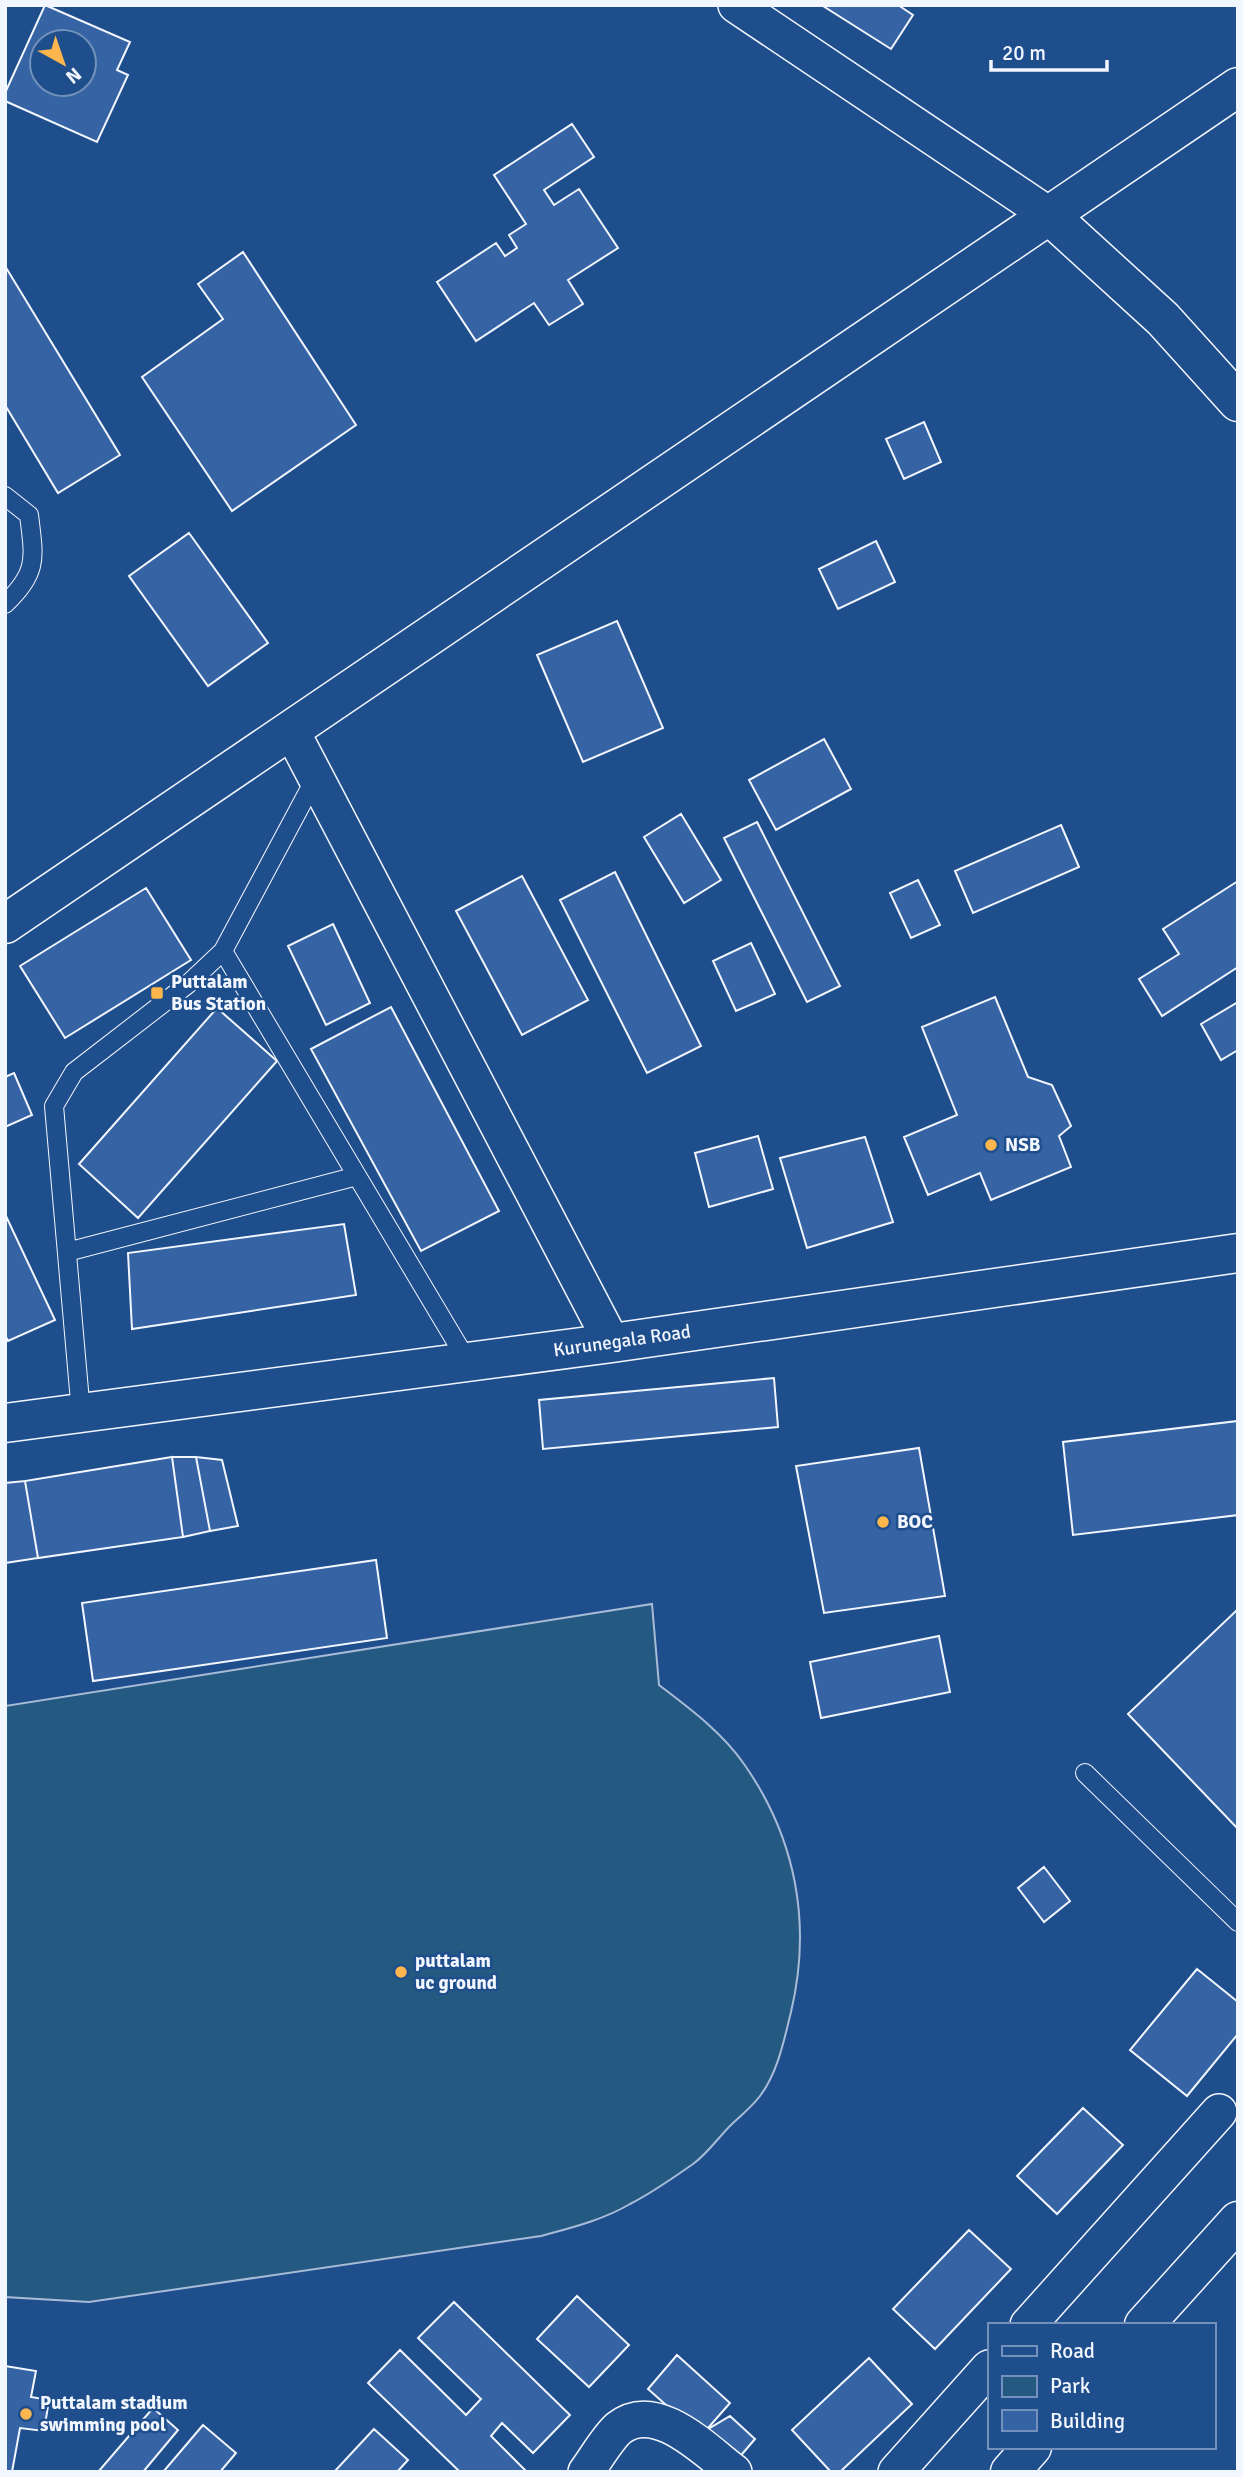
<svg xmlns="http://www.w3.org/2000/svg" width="1243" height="2477" font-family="Signika,sans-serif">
  <rect width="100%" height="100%" fill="#1f4e8c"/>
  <path fill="#245a82" stroke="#a8bbd7" stroke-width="2" d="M652 1604 659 1685C689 1708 722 1732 744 1764 796 1838 812 1924 791 2012 784 2040 778 2072 760 2096 752 2107 740 2116 730 2126 718 2138 707 2154 693 2164 673 2178 652 2193 630 2204 603 2220 570 2228 541 2236L89 2302 5 2297V1706Z"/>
  <path fill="#3563a3" stroke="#f2f6ff" stroke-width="2" fill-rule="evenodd" d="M45 5 130 42 117 70 128 75 97 142 5 101V93ZM42 42H84V84H42Z
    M898 5 913 15 891 49 823 6Z
    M572 124 594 157 544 190 554 205 579 189 618 248 568 280 583 304 549 325 534 303 476 341 437 282 496 243 505 256 517 248 509 235 526 224 494 175Z
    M243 252 356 425 232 511 142 377 223 319 198 284Z
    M5 266 120 455 58 493 5 405Z
    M924 422 941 462 904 479 886 439Z
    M189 533 268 643 208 686 129 576Z
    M876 541 895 582 838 609 819 569Z
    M617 621 663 728 583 762 537 655Z
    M824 739 851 789 776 830 749 780Z
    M681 814 721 880 684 903 644 837Z
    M757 822 840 986 807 1002 724 838Z
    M1061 825 1079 867 973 913 955 871Z
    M615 872 701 1046 647 1073 560 900Z
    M522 876 588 1000 522 1035 456 911Z
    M918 880 940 925 911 938 890 893Z
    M1238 881V967L1162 1016 1139 979 1179 954 1163 929Z
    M146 888 191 960 65 1038 20 966Z
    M333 924 370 1003 326 1025 288 946Z
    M751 943 775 994 736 1011 713 961Z
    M995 997 1028 1077 1052 1085 1071 1126 1059 1136 1071 1167 991 1200 980 1173 928 1195 904 1137 957 1115 922 1027Z
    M1238 1002V1050L1221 1060 1201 1024Z
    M391 1007 499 1211 421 1251 311 1049Z
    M217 1008 277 1061 138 1218 79 1164Z
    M14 1073 32 1115 5 1127V1077Z
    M758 1136 773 1189 709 1207 695 1153Z
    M865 1137 893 1222 807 1248 780 1158Z
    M5 1214 55 1320 8 1341 5 1335Z
    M344 1224 356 1295 132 1329 128 1253Z
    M774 1378 778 1427 543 1449 539 1400Z
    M1238 1421V1515L1073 1535 1063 1442Z
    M919 1448 945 1596 824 1613 796 1466Z
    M172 1457H196L210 1531 183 1537Z
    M172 1457 183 1537 38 1558 25 1481Z
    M196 1457 222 1460 238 1526 210 1531Z
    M25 1481 38 1558 5 1563V1483Z
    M376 1560 387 1638 93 1681 82 1603Z
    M1238 1609V1829L1128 1714Z
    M939 1636 950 1692 821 1718 810 1662Z
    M1044 1867 1070 1901 1044 1922 1018 1888Z
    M1197 1969 1238 2002V2034L1187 2096 1130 2050Z
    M1083 2108 1123 2145 1057 2214 1017 2176Z
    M969 2230 1011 2269 935 2349 893 2309Z
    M577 2296 629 2345 589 2387 537 2339Z
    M454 2302 570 2415 533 2453 502 2423 491 2436 527 2472H460L368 2383 400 2350 466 2415 481 2399 418 2338Z
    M677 2355 730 2403 701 2436 648 2389Z
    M869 2358 912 2404 840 2472H831L792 2430Z
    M5 2366 36 2371 31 2397 49 2400 44 2431 20 2428 12 2472H5Z
    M153 2408 178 2430 143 2472H98Z
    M730 2416 755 2439 737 2460 705 2431Z
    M203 2425 236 2453 220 2472H163Z
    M374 2429 408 2460 397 2472H334Z"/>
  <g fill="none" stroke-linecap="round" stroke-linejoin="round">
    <g stroke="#f2f6ff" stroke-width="20">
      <path id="service" d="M5 496 29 515C34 557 39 572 5 604
        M223 951 468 1362
        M67 1252 357 1176
        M81 1413 54 1106 74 1072 188 984 223 951 316 777
        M1085 1773 1238 1922"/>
    </g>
    <g stroke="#f2f6ff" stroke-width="38">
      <path id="minor" d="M736 5 1049 215
        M291 730 612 1343
        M1028 2325 1219 2112
        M586 2472C595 2460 608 2437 619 2428 656 2399 705 2450 734 2472
        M896 2472 989 2368"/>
    </g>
    <g stroke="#f2f6ff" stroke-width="41">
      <path id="tertiary" d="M1049 215 1163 319 1238 402
        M5 924 1238 87"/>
    </g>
    <g stroke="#f2f6ff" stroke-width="41">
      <path id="trunk" d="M5 1423 612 1343 1238 1253
        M1144 2325 1238 2221
        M1010 2472 1032 2447"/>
    </g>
    <use href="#service" stroke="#1f4e8c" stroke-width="18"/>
    <use href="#minor" stroke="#1f4e8c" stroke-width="35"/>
    <use href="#tertiary" stroke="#1f4e8c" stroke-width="38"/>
    <use href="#trunk" stroke="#1f4e8c" stroke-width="38"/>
  </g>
  <g fill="#ffb74d" stroke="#1f4e8c" stroke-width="2.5">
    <rect x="150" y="986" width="14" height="14" rx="3.5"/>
    <circle cx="991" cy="1145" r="7"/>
    <circle cx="883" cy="1522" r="7"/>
    <circle cx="401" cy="1972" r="7"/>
    <circle cx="26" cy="2414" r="7"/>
  </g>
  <g text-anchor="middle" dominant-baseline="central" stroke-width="5" stroke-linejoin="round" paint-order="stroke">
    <g font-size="19" font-weight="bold" fill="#f2f6ff" stroke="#1f4e8c" text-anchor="start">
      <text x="171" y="982">Puttalam<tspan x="171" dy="22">Bus Station</tspan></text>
      <text x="1005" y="1145">NSB</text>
      <text x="897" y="1522">BOC</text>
      <text x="415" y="1961">puttalam<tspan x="415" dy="22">uc ground</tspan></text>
      <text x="40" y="2403">Puttalam stadium<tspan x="40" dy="22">swimming pool</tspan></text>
    </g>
    <g font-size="19" fill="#f2f6ff" stroke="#1f4e8c">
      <text transform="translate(622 1341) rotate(-8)">Kurunegala Road</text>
    </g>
  </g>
  <rect width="1243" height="2477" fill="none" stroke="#f2f6ff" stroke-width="14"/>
  <rect x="988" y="2323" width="228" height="126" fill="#1f4e8c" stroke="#7391ba" stroke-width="2"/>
  <rect x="1002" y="2346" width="35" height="10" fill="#1f4e8c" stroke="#7391ba" stroke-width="2"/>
  <text x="1050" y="2358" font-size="21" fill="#f2f6ff">Road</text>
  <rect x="1002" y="2376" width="35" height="21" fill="#245a82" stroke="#7391ba" stroke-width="2"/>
  <text x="1050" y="2393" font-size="21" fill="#f2f6ff">Park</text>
  <rect x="1002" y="2410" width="35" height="21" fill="#3563a3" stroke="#7391ba" stroke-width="2"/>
  <text x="1050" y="2428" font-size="21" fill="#f2f6ff">Building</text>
  <g transform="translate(63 63) rotate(140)"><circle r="33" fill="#1f4e8c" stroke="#7391ba" stroke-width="2"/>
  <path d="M0-5L12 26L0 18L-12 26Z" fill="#ffb74d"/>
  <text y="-10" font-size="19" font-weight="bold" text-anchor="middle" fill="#f2f6ff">N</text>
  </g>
  <path d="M991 60v10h116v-10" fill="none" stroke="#f2f6ff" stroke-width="3.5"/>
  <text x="1002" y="60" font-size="21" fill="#f2f6ff" stroke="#1f4e8c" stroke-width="5" paint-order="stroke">20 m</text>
</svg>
